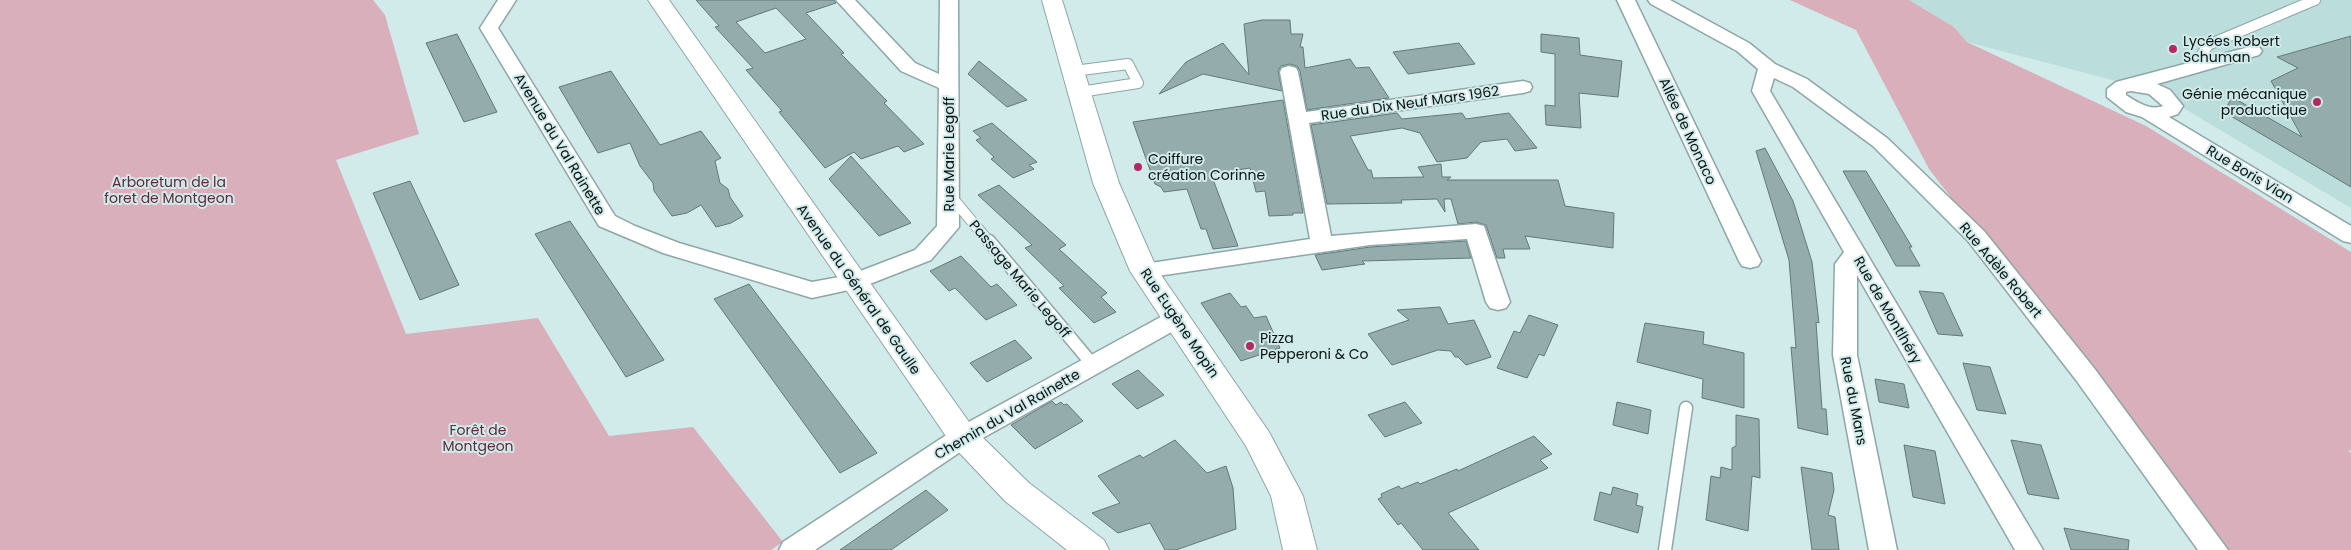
<svg xmlns="http://www.w3.org/2000/svg" width="2351" height="550" font-family="Poppins,sans-serif">
  <rect width="100%" height="100%" fill="#d1eaea"/>
  <path fill="#bbdedd" d="M1909 0H2351V208L2155 91 1967 42 1954 27Z"/>
  <path fill="#d8afba" d="M0 0H373L385 15 419 134 336 160 406 334 538 318 609 436 693 427 783 542 771 550H0Z
    M1790 0H1909L1954 27 1967 42 2146 126 2351 252V450L2348 451 2351 453V550H2224L1929 169 1856 30Z"/>
  <path fill="#94acac" stroke="#627979" fill-rule="evenodd" d="M696 0H834L836 3 806 13 844 53 841 54 887 101 884 103 924 144 904 152 898 146 861 159 854 152 825 168 779 112 782 111 746 70 753 68 715 27 719 26ZM776 8 806 39 765 53 736 22Z
    M1262 20H1290L1291 34H1303L1300 47H1303L1305 68 1350 59 1356 68 1369 67 1389 98 1307 110 1300 71 1297 66 1290 64 1281 66 1278 71 1282 91 1203 74 1159 94 1186 62 1223 43 1249 75 1244 24Z
    M457 34 497 112 464 122 426 43Z
    M1541 34 1579 38 1580 55 1622 61 1618 97 1579 93 1581 128 1546 125 1545 105 1555 106V54L1541 52Z
    M2351 36V187L2224 112 2232 97 2302 137 2271 81 2298 68 2277 57Z
    M1459 43 1475 64 1408 74 1393 52Z
    M979 61 1027 100 1007 107 968 74Z
    M611 71 660 145 701 131 721 158 715 161 720 183 728 189 730 197 743 216 731 223 716 227 701 205 687 213 672 216 654 191 653 183 640 166 630 143 598 153 559 87Z
    M1283 100 1303 213H1293V215L1269 216 1265 191 1256 192 1250 168 1211 174 1238 246 1213 249 1206 229H1201L1187 189 1164 192 1161 187 1155 184 1133 122Z
    M1397 113 1402 119 1462 113 1466 119 1509 113 1537 148 1515 151 1507 139 1481 142 1467 158 1437 162 1420 133 1402 128 1350 136 1368 170H1371L1373 178 1424 177 1418 167 1441 164 1442 177H1451L1447 180H1558L1565 206 1614 213 1613 248 1525 236 1530 249H1503L1505 258H1497L1486 225 1476 222 1458 224 1451 199H1444L1445 212 1437 199 1401 200 1402 203 1327 204 1311 125Z
    M992 123 1037 162 1029 165 1034 169 1013 178 991 159 994 157 976 140 981 138 973 131Z
    M1765 148 1793 201 1812 262 1819 323 1816 322 1822 409H1826L1828 435 1798 428 1791 347 1796 348 1789 260 1756 151Z
    M851 156 911 223 879 236 829 179Z
    M1843 171H1866L1912 247H1909L1920 266H1896Z
    M410 181 459 285 420 300 373 193Z
    M999 185 1066 245 1059 249 1107 293 1101 297 1116 312 1094 323 1059 288 1064 286 1025 248 1032 245 978 195Z
    M570 221 664 360 626 377 535 234Z
    M1466 241 1471 258 1362 261 1365 264 1322 270 1315 255 1370 247Z
    M961 256 991 287 997 284 1017 305 986 320 955 288 949 291 930 271Z
    M749 284 877 453 840 473 714 299Z
    M1919 291 1943 293 1963 336 1938 334Z
    M1230 293 1241 307 1246 306 1254 318 1266 316 1280 348 1241 361 1201 303Z
    M1440 307 1448 324 1474 320 1491 357 1466 365 1458 357H1455L1451 351 1438 350 1392 365 1368 334 1409 320 1397 310Z
    M1529 315 1558 325 1544 356 1539 354 1527 378 1497 368 1514 331 1520 333Z
    M1645 323 1704 332 1703 344 1744 353V408L1702 398 1703 379 1637 362Z
    M1015 340 1032 358 987 382 970 363Z
    M1963 363 1990 367 2006 414 1977 410Z
    M1138 370 1164 395 1137 409 1112 384Z
    M1875 379 1904 384 1909 408 1879 402Z
    M1052 401 1056 405 1061 402 1064 405 1067 404 1083 421 1035 449 1011 425Z
    M1405 402 1422 423 1385 437 1368 415Z
    M1617 402 1651 410 1648 434 1613 425Z
    M1736 415 1759 419 1760 478 1752 476 1748 531 1706 520 1711 476 1720 478 1721 467 1732 470V448L1736 446Z
    M1534 436 1552 454 1540 460 1548 468 1448 513 1479 550H1423L1401 523 1398 525 1378 499 1382 497 1381 494 1399 486 1401 489 1418 482 1420 484 1457 469 1458 471Z
    M1175 440 1207 473 1226 466 1233 488 1236 529 1176 550H1165L1150 523 1118 533 1092 513 1120 503 1098 476 1140 455 1143 458Z
    M2011 440 2041 445 2059 499 2028 494Z
    M1904 445 1935 451 1945 504 1913 497Z
    M1801 467 1832 473 1834 490 1828 515 1835 517 1839 550H1812Z
    M1613 487 1638 494 1636 505 1643 507 1638 533 1594 520 1600 492 1611 495Z
    M926 490 948 510 891 550H840Z
    M2064 528 2129 540 2128 550H2071Z"/>
  <g fill="none" stroke-linecap="round" stroke-linejoin="round">
    <g stroke="#8ea6a5" stroke-width="12">
      <path id="lane-far1" d="M2195 66 2208 45 2315 0
        M1074 71 1128 64 1138 83 1080 92
        M949 194 990 243"/>
    </g>
    <g stroke="#8ea6a5" stroke-width="15">
      <path id="lane" d="M989 241 1093 365
        M1665 550 1686 408"/>
    </g>
    <g stroke="#8ea6a5" stroke-width="3">
      <path id="street" d="M498 0H516L498 28 615 216 635 226 679 243 812 282 850 275 915 250 937 226 939 88 901 71 836 0H855L915 63 939 74 940 0H958L959 227 931 260 862 287 812 298 663 253 599 226 480 28Z
        M1617 0H1635L1761 261 1758 266 1750 268 1742 266 1739 261Z
        M1648 0H1670L1749 43 1775 64 1807 79 1887 138 1984 231 2094 368 2228 550H2198L2076 380 1968 241 1873 146 1793 87 1774 78 1770 91 2043 550H2015L1857 275V355L1897 550H1869L1833 355 1835 264 1844 252 1752 91 1758 69 1737 51 1651 4Z
        M2253 46 2259 47 2262 51 2259 55 2157 84 2170 90 2183 106 2178 114 2169 117 2351 226V243L2343 241 2142 117 2126 112 2107 97V89L2116 82ZM2131 91 2149 94 2163 106C2150 111 2137 102 2126 95V92Z
        M1289 66 1296 68 1298 72 1306 112 1523 81 1530 83 1532 87 1530 91 1523 93 1309 123 1331 236 1476 224 1484 226 1510 302 1506 308 1498 310 1490 308 1486 302 1467 239 1370 245 1144 278 1136 276 1133 271 1136 266 1144 264 1310 239 1280 72 1282 68Z
        M1176 311 1184 313 1188 319 1184 325 972 444 815 550H779L783 542 954 430 1168 313Z"/>
    </g>
    <g stroke="#8ea6a5" stroke-width="2">
      <path id="secondary" d="M648 0H669L974 429 1029 483 1104 540 1109 550H1067L1005 501 952 445Z
        M1042 0H1062L1119 183 1157 269 1269 432 1303 496 1317 550H1283L1271 496 1246 446 1130 271 1093 183Z"/>
    </g>
    <use href="#lane-far1" stroke="#fff" stroke-width="10"/>
    <use href="#lane" stroke="#fff" stroke-width="12"/>
    <use href="#street" fill="#fff" fill-rule="evenodd"/>
    <use href="#secondary" fill="#fff" fill-rule="evenodd"/>
  </g>
  <g fill="#b42964" stroke="#d1eaea" stroke-width="2">
    <circle cx="2173" cy="49" r="5"/>
    <circle cx="2317" cy="102" r="5"/>
    <circle cx="1138" cy="167" r="5"/>
    <circle cx="1250" cy="346" r="5"/>
  </g>
  <g text-anchor="middle" dominant-baseline="central" stroke-width="4" stroke-linejoin="round" paint-order="stroke">
    <g font-size="14" fill="#091212" stroke="#d1eaea" text-anchor="start">
      <text x="2183" y="41">Lycées Robert<tspan x="2183" dy="16">Schuman</tspan></text>
      <text x="2307" y="94" text-anchor="end">Génie mécanique<tspan x="2307" dy="16">productique</tspan></text>
      <text x="1148" y="159">Coiffure<tspan x="1148" dy="16">création Corinne</tspan></text>
      <text x="1260" y="338">Pizza<tspan x="1260" dy="16">Pepperoni &amp; Co</tspan></text>
    </g>
    <g font-size="14" fill="#091212" stroke="#d1eaea">
      <text transform="translate(1410 103) rotate(-8)">Rue du Dix Neuf Mars 1962</text>
      <text transform="translate(1688 131) rotate(65)">Allée de Monaco</text>
      <text transform="translate(560 144) rotate(59)">Avenue du Val Rainette</text>
      <text transform="translate(949 154) rotate(-90)">Rue Marie Legoff</text>
      <text transform="translate(2250 174) rotate(31)">Rue Boris Vian</text>
      <text transform="translate(2001 270) rotate(50)">Rue Adèle Robert</text>
      <text transform="translate(1020 279) rotate(50)">Passage Marie Legoff</text>
      <text transform="translate(859 289) rotate(55)">Avenue du Général de Gaulle</text>
      <text transform="translate(1888 310) rotate(60)">Rue de Montlhéry</text>
      <text transform="translate(1180 323) rotate(56)">Rue Eugène Mopin</text>
      <text transform="translate(1854 401) rotate(79)">Rue du Mans</text>
      <text transform="translate(1007 414) rotate(-30)">Chemin du Val Rainette</text>
    </g>
    <g font-size="14" fill="#63273c" stroke="#d1eaea">
      <text x="169" y="182">Arboretum de la<tspan x="169" dy="16">foret de Montgeon</tspan></text>
      <text x="478" y="430">Forêt de<tspan x="478" dy="16">Montgeon</tspan></text>
    </g>
  </g>
</svg>
